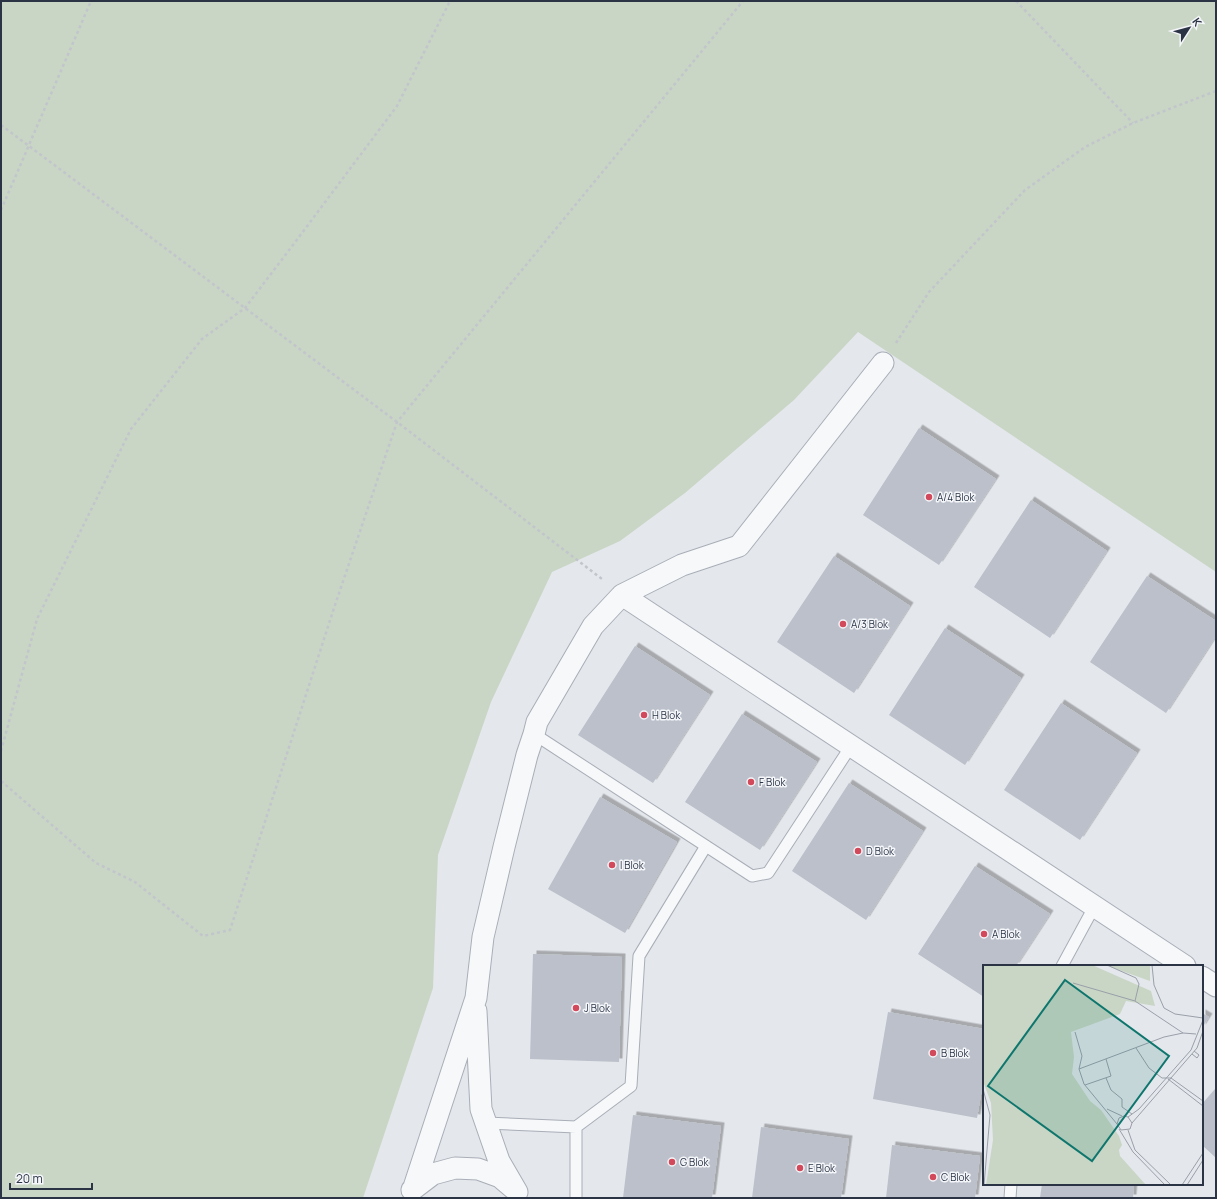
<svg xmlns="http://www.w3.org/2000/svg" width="1217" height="1199" font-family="Manrope,sans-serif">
  <defs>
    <filter id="shadow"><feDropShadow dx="3.5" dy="-3.5" stdDeviation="0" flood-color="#0004"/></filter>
  </defs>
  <rect width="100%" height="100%" fill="#e4e7ec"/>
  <path fill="#c9d6c5" d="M1 1H1216V572L858 332 794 400 685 493 620 541 552 572 491 702 438 855 433 988 363 1198H1Z"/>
  <path fill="#bbc0ca" filter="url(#shadow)" d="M919 428 996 479 939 565 863 515Z
    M1031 500 1107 551 1050 638 974 587Z
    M834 556 910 606 854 693 777 642Z
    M1147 576 1216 621V636L1166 713 1090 662Z
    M945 628 1021 678 965 765 889 715Z
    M635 646 710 695 653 783 578 735Z
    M1061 703 1137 753 1080 840 1004 790Z
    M742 714 817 762 760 850 685 802Z
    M849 783 923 831 866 920 792 871Z
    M600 797 677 842 625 933 548 889Z
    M975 866 1050 914 1016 966H984V997L918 954Z
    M533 954 622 957 619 1062 530 1059Z
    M888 1012 984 1029V1077L977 1118 873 1099Z
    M1202 1013 1209 1017 1202 1028Z
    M1216 1088V1158L1202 1145V1104Z
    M633 1115 721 1126 712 1198H623Z
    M761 1127 849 1139 841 1198H752Z
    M892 1145 980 1156 975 1198H886Z
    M1042 1184H1134L1133 1198H1040Z"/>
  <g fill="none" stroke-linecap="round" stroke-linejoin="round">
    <g stroke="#a9aeb7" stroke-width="13">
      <path id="service" d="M534 734 752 876 768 873 851 746
        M1062 966 1094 907
        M486 1123 576 1127
        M576 1198V1127L631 1086 639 956 706 846
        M1010 1198 1011 1184"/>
    </g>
    <g stroke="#a9aeb7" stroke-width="23">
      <path id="minor" d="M622 595 682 565 739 546 883 363
        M1202 977 1216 986
        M476 1011 481 1109 499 1161 517 1192
        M414 1187 476 998 483 937 504 847 527 755 534 734 537 722 593 626 622 595 1185 966
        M412 1190 433 1174 455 1168 478 1169 500 1177 513 1188"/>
    </g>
    <path stroke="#c2c5cb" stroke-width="2.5" stroke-dasharray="3 3" stroke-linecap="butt" d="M1016 1 1133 123
      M1 125 397 422 602 579
      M1 210 91 1
      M896 343 929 292 1025 190 1085 147 1133 123 1216 91
      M1 751 37 619 131 429 202 339 245 308 293 245 397 106 450 1
      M1 781 96 863 135 882 203 936 230 930 334 608 397 422 743 1"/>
    <use href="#service" stroke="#f7f8fa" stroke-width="11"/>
    <use href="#minor" stroke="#f7f8fa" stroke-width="21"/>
  </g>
  <g fill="#d1495b" stroke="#f4f6f9" stroke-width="1.5">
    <circle cx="929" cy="497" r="4"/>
    <circle cx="843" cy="624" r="4"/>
    <circle cx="644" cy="715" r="4"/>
    <circle cx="751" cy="782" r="4"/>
    <circle cx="858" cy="851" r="4"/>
    <circle cx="612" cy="865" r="4"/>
    <circle cx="984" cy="934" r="4"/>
    <circle cx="576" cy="1008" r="4"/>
    <circle cx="933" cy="1053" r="4"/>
    <circle cx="672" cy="1162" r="4"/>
    <circle cx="800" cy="1168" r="4"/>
    <circle cx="933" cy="1177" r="4"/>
  </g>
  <g text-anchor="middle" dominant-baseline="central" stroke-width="3" stroke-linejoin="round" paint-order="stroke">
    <g font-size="10" fill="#2b3445" stroke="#f4f6f9" text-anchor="start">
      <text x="937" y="497">A/4 Blok</text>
      <text x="851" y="624">A/3 Blok</text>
      <text x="652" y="715">H Blok</text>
      <text x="759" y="782">F Blok</text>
      <text x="866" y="851">D Blok</text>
      <text x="620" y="865">I Blok</text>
      <text x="992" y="934">A Blok</text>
      <text x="584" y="1008">J Blok</text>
      <text x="941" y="1053">B Blok</text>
      <text x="680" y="1162">G Blok</text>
      <text x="808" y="1168">E Blok</text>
      <text x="941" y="1177">C Blok</text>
    </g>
  </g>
  <g transform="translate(983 965)">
    <rect width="220" height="220" fill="#e4e7ec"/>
    <path d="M0 0H109L168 26 172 41 143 36 137 49 88 67 91 92 89 109 107 136 118 145 136 171 139 180 136 185 137 191 163 220H3L10 175 8 138 0 116ZM122 0H167V16Z" fill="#c9d6c5"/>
    <path fill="none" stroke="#9a9fa9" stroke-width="1" d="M124 0 153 13 156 19 152 36M169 0 171 20 181 43 192 49 220 53M90 18 152 36 200 68M92 67 99 91 96 104M153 83 166 103 179 113H188L220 136M209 89 214 93 216 90 211 86M123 113 128 125 139 134V142L149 149M185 114 220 141M102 120 128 111 123 94M0 124 7 150 1 220M124 144 139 151M145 152 156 144 208 85 220 55M149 158 145 152 141 151 136 153 134 159 138 165 147 164 149 158 214 83 220 66M134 159 101 119 96 104 181 72 200 68 213 69M136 164 150 187 182 220M145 165 152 185 188 220M199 220 220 188M204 220 220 195"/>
    <path fill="#0f766e" fill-opacity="0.15" stroke="#0f766e" stroke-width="2" d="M82 15 186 91 109 196 5 121Z"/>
    <rect width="220" height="220" fill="none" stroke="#2b3445" stroke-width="2"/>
  </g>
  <rect width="1217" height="1199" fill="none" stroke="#2b3445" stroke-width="4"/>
  <g transform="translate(1189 28) rotate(54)" stroke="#f4f6f9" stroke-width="3" paint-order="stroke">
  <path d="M0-3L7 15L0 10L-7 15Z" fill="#2b3445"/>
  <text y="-6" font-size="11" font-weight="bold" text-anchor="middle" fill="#2b3445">K</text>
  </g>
  <path d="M10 1183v6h82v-6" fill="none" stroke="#2b3445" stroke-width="2"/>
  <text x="16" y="1183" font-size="12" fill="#2b3445" stroke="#f4f6f9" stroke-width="3" paint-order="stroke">20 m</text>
</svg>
